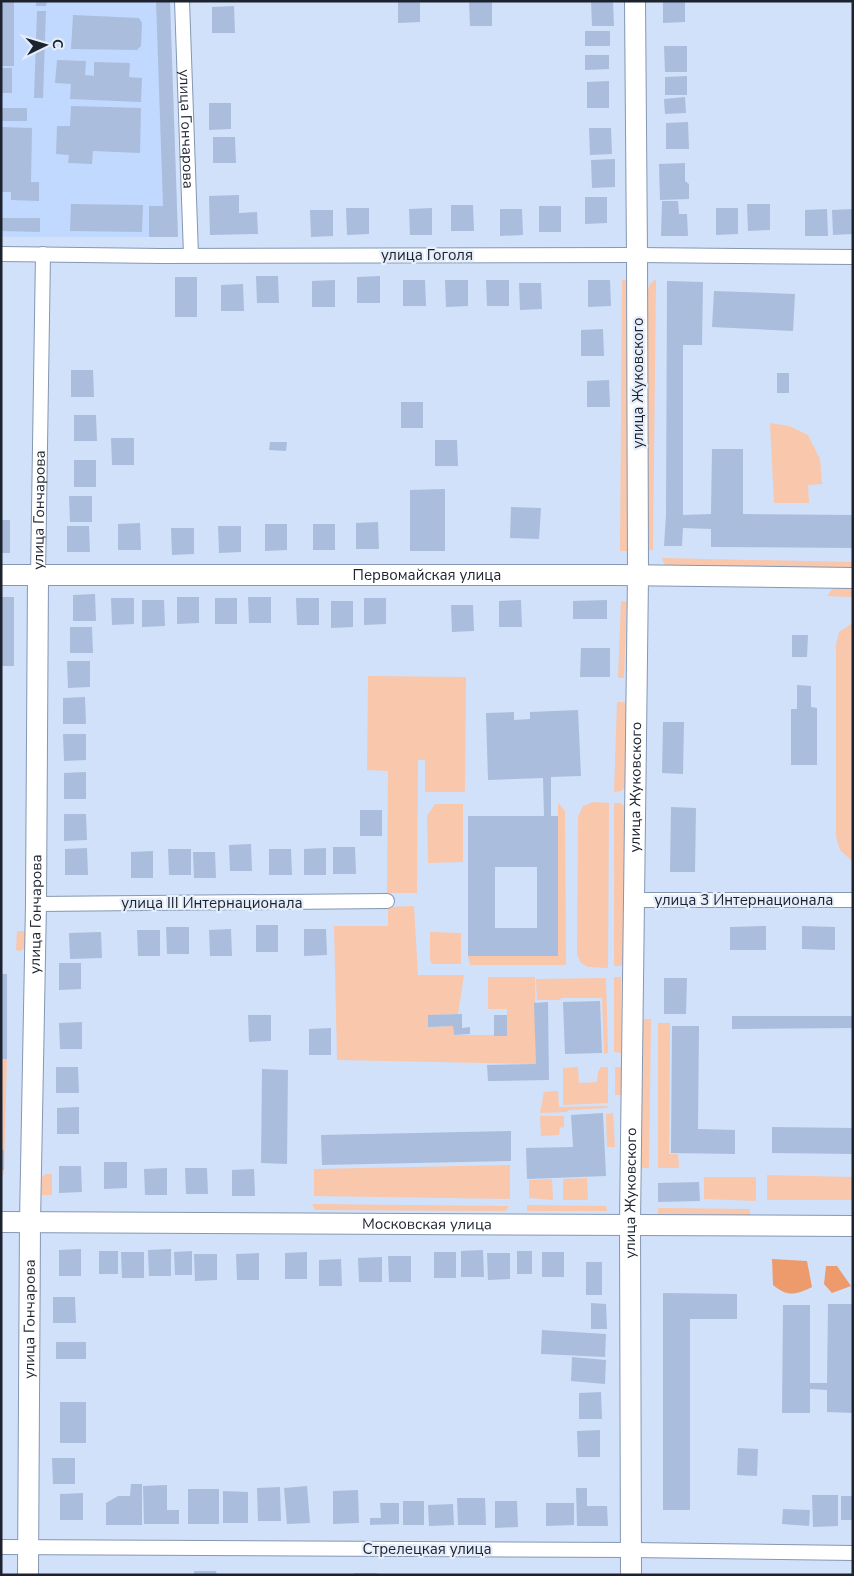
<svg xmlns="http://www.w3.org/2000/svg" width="854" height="1576" font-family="'Nunito Sans',sans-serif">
  <rect width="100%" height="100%" fill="#d1e1fa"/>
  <path fill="#c1d9ff" d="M1 1H170L178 237H1Z"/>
  <path fill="#f8c7ac" d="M630 279 628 551H620L622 280Z
    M656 279 653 550H645V300L650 284Z
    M770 423 789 426 808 435 820 459 822 484 808 485 809 503H774Z
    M662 558 853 562V569L665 566Z
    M833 588H853V597L827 596Z
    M621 601 627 602 624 678H618Z
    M853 623V862L840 850 836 836V645L839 632Z
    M368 676 466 677 465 792H425V760H418L417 893H387L388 771 367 770Z
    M617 702H624L628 706 626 786 621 791 614 792Z
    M593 802 609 803 608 968 588 967 581 963 577 955 578 817 583 806Z
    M558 803 565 811 566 965H470L468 956H558Z
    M614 803H621L627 809 626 959 621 966H614Z
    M435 804H463V862L428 863 427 816Z
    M414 906 418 975H464L458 1014 428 1015V1027L453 1026 454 1035H507V1009H488V977H535L536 1064 337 1060 334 926H388V907Z
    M17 931H27V947L20 951 16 950Z
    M430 932 461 933V964H432L430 960Z
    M614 977H621V1053L614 1052Z
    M606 978 608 1053 604 1054 602 998H561L560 1000H537L536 979Z
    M642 1019H651L649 1168H641Z
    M658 1023H670L669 1154H678L679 1168H658Z
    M1 1059H7L4 1170V1174L1 1177Z
    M578 1067 579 1083 597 1082 598 1072 601 1067H608V1103L563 1105V1068Z
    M615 1067H622V1095H615Z
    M558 1091 559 1107 609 1106 607 1108 569 1110 567 1112 540 1113 544 1092Z
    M613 1113 615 1147H607L606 1114Z
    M540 1116H564V1127L560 1128 559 1135 541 1136Z
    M510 1165V1199L314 1196V1169Z
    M46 1174H52V1195H42V1177Z
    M767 1175 853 1177V1200H767Z
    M704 1177H756V1201L704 1199Z
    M587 1178 588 1200H563V1179Z
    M552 1179 553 1200 529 1198V1180Z
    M312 1204 509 1206 506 1211 315 1210Z
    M527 1205 606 1206 607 1211H527Z
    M658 1208 750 1209V1215L658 1214Z"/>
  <path fill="#ed9b6c" d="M772 1259 807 1261 812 1287C796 1295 787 1297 773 1285Z
    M826 1266H837L851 1286 832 1293 824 1284Z"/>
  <path fill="#aabddc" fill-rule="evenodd" d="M1 1H14V66H1Z
    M36 1H47L46 6H36Z
    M156 1H170L178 237H149V206H163Z
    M398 1H420V22L398 23Z
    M469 1H492V26H470Z
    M591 1H613L614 26H592Z
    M663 1H685V22L663 23Z
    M234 6 235 33H212V7Z
    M37 11H46L43 98H34Z
    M73 15 139 18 142 23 141 46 137 50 71 49Z
    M585 31H610V46H585Z
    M664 46H687V72H665Z
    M585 55H609V69L585 70Z
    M57 60 86 61 85 75 94 76V62L130 63 129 77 142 78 141 102 70 99 71 84 55 83Z
    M1 68H12V93H1Z
    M687 76V95H665V77Z
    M609 81V108H587V82Z
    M685 97 686 113 665 114 664 99Z
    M209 103H231V129L209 130Z
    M71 106 141 108 140 153 93 151 92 164 68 163 69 155 56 154 57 126H70Z
    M1 108H27V121H1Z
    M688 122 689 149H666V123Z
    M1 127 32 128 31 182H39V201L11 200V192H1Z
    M589 128H611L612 154 590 155Z
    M213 137H235L236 163H213Z
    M615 159V187L592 188 591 160Z
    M685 163V181L689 184V199L660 200 659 164Z
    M239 195V213L257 212 258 234 210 235 209 196Z
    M585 197H607V223L585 224Z
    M662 201H678L679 214H687L688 236H661Z
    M71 204 143 205 142 232 70 231Z
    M747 204H770V230L748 231Z
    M451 205H473L474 231H451Z
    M539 206H561V232H539Z
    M346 208H369V234L347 235Z
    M432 208V235H410L409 209Z
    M716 208H738V234L716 235Z
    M500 209H522L523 235 500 236Z
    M827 209 828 236H805V210Z
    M853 209V234L833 235 832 210Z
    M310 210H333V236L311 237Z
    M1 218H40V232L1 231Z
    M256 276H278L279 303H257Z
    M380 276V303H357V277Z
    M175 277H197V317H175Z
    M335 280V307H312V281Z
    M403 280H425L426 306H403Z
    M445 280H468V306L446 307Z
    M486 280H509V306H487Z
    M588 280H610L611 306 588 307Z
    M667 281 703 282 702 345H683V515L711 514 712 449H743V514L853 515V548L711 547V529L683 528 682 546H664L666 515Z
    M519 283H541L542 309 520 310Z
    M243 284 244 311H221V285Z
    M714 291 795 294 793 331 712 327Z
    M603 329 604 356H581V330Z
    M71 370H93L94 397H71Z
    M777 373H789V393H777Z
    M609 380 610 407H587V381Z
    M401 402H423V428H401Z
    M74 415H96L97 441H74Z
    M111 438H134V465H112Z
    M435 440H457L458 466H435Z
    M270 442H287L286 451 269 450Z
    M74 460H96V487H74Z
    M445 489V551H410V490Z
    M69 496H92V522H70Z
    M511 507 541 508 539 539 510 538Z
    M1 520H10V553H1Z
    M378 522 379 549H356V523Z
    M140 523 141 550H118V524Z
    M265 524H287V550L265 551Z
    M313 524H335V550H313Z
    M67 526H89L90 552H67Z
    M218 526H241V552L219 553Z
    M171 528H194V554L172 555Z
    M95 594 96 621H73V595Z
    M1 597H14V666H1Z
    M177 597H199V623L177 624Z
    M248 597H271V623H249Z
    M111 598H134V624L112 625Z
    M215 598H237V624H215Z
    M296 598H319V625H297Z
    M364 598H386V624L364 625Z
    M142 600H164L165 626 142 627Z
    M521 600 522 627H499V601Z
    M607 600V619H573V601Z
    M331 601H353V627L331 628Z
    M451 605H473L474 631 452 632Z
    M70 627H92L93 653H70Z
    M792 635H808L807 657H792Z
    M581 648H610V677H580Z
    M67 661H90V687L68 688Z
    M797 685 811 686V707L817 708V765H791V709H797Z
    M85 697 86 724H63V698Z
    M578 710 581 776 551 777V816H558V956H468V816H544L543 778 488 780 486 713 514 712V720L530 719V712ZM495 867H537V928H495Z
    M663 722H684L683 774 662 773Z
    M63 734H86V760L64 761Z
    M86 772V799H64V773Z
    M671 807 696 808 695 872H670Z
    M360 810H382V836H360Z
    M64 814H86L87 840 64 841Z
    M251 844 252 871H230L229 845Z
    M333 847H355L356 874H333Z
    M87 848 88 875H65V849Z
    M326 848V875H304V849Z
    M168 849H191V875H169Z
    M269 849H291L292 875H269Z
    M153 851V878H131V852Z
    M193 852H215L216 878H194Z
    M256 925H278V952H256Z
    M766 926V950H730V927Z
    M802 926 835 927V950L802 949Z
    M166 927H189V954H167Z
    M231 929 232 956H210L209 930Z
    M304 929H326L327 955 304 956Z
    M137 930H160V956H138Z
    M101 932 102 958 70 959 69 933Z
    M59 963H81V989L59 990Z
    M1 974H7V1059H1Z
    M664 978H687L686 1014H664Z
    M600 1001 602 1053 565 1054 563 1002Z
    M548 1002 549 1080 488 1081 487 1065 536 1064 534 1003Z
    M462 1014V1028L470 1027V1034L454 1035 453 1026 428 1027V1015Z
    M248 1015H271V1041L249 1042Z
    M494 1015H507V1036H494Z
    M732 1016H853V1028L732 1029Z
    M82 1022V1049H60L59 1023Z
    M672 1026H699L698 1129 735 1130V1154L671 1153Z
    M331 1028V1055H309V1029Z
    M56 1067H78L79 1093H56Z
    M262 1069 288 1070 287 1164 261 1163Z
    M79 1107V1134H57V1108Z
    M603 1113 606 1176 527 1179 526 1148 573 1147 571 1115Z
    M772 1127 853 1128V1154L772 1153Z
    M511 1131V1161L322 1165 321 1135Z
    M1 1150H4V1170H1Z
    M104 1162H127V1188L104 1189Z
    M59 1166H81L82 1192 59 1193Z
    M167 1168V1195H145L144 1169Z
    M185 1168H207L208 1194H186Z
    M254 1169 255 1196H232V1170Z
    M699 1182 700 1201 658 1202V1183Z
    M81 1249V1276H59V1250Z
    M171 1249V1276H149L148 1250Z
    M483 1250 484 1277H461V1251Z
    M99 1251H118V1274H99Z
    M192 1251V1275H175L174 1252Z
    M517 1251H532V1274H517Z
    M121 1252H144V1278H122Z
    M307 1252V1279H285V1253Z
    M434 1252H456V1278H434Z
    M542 1252H564V1277H542Z
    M259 1253V1280H237L236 1254Z
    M487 1253H510V1279L488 1280Z
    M194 1254H217V1280L195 1281Z
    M388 1256H411V1282H389Z
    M382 1257V1282H359L358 1258Z
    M341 1259 342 1286H319V1260Z
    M586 1262H602V1295H586Z
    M663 1293 737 1294V1319H690V1510H663Z
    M53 1297H75L76 1323H53Z
    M591 1303 606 1304 607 1329H591Z
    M828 1304H853V1413L827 1412V1390L810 1389V1413H782L783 1305H810V1383H827Z
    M542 1330 606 1334 605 1357 541 1354Z
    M56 1342H86V1359H56Z
    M572 1357 606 1360 605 1384 571 1381Z
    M601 1392 602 1419H579V1393Z
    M60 1402H86V1443H60Z
    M600 1430V1457H578L577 1431Z
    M738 1448 758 1449 757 1476 737 1475Z
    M52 1458H75V1484H53Z
    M131 1484H142V1525H106V1503L118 1496H130Z
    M167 1485V1510H179V1524H144L143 1486Z
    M307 1486 310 1523 287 1524 284 1488Z
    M280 1487 281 1521H258L257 1488Z
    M576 1488H587V1506H607L608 1526H577Z
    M188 1489H219V1524H188Z
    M358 1490 359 1523 333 1524V1491Z
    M223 1491 248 1492V1523H223Z
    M83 1493V1520H60V1494Z
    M812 1495H838V1526L813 1527Z
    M841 1496H853V1520H841Z
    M457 1498H485L486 1525H458Z
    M403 1501H424V1525H403Z
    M495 1501H517L518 1527 495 1528Z
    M380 1503H399V1524L370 1525V1518H381Z
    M546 1503H574V1525L546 1526Z
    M453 1504 454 1525 429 1526 428 1505Z
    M783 1509 810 1510 809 1526 782 1524Z
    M194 1571H216L217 1575H194Z
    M354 1573H377V1575H354Z"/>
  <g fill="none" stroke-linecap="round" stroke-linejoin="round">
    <g stroke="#8497b4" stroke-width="16">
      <g id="street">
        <path id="s1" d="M182 1 191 255"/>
        <path d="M1 254 161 256 637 255 853 257"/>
        <path id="s2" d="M38 576 43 254"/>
        <path d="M635 900H853"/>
        <path d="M36 904 387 901"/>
        <path d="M1 1547 632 1550 853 1553"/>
      </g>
    </g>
    <g stroke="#8497b4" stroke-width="22">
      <g id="secondary">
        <path id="s3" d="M1 575H617L853 578"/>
        <path id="s4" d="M1 1222 853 1226"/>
        <path id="s5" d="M28 1575 30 1222 36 904 38 576"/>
        <path id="s6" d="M631 1575 630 1224 638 576 637 255 635 1"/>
      </g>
    </g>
    <use href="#street" stroke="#fff" stroke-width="14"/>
    <use href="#secondary" stroke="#fff" stroke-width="20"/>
  </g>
  <g text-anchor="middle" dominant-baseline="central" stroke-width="4.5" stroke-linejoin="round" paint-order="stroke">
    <g font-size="15" fill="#1c232f" stroke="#e6eefb">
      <text stroke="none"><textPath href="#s1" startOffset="128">улица Гончарова</textPath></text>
      <text x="427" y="255">улица Гоголя</text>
      <text transform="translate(638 383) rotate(-90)">улица Жуковского</text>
      <text stroke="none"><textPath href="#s2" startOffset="66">улица Гончарова</textPath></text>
      <text stroke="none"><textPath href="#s3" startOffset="426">Первомайская улица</textPath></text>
      <text stroke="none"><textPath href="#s6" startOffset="788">улица Жуковского</textPath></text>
      <text x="744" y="900">улица 3 Интернационала</text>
      <text x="212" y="903">улица III Интернационала</text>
      <text stroke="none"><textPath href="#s5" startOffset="661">улица Гончарова</textPath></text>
      <text stroke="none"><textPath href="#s6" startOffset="382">улица Жуковского</textPath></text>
      <text stroke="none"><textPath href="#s4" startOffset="426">Московская улица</textPath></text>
      <text stroke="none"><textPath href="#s5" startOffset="256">улица Гончарова</textPath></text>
      <text x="427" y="1549">Стрелецкая улица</text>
    </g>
  </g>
  <rect width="854" height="1576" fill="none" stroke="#1c232f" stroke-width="5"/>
  <g transform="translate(45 45) rotate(85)" stroke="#e6eefb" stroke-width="4" paint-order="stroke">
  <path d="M0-4L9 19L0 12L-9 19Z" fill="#1c232f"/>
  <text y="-8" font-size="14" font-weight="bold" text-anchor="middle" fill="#1c232f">С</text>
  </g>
</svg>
